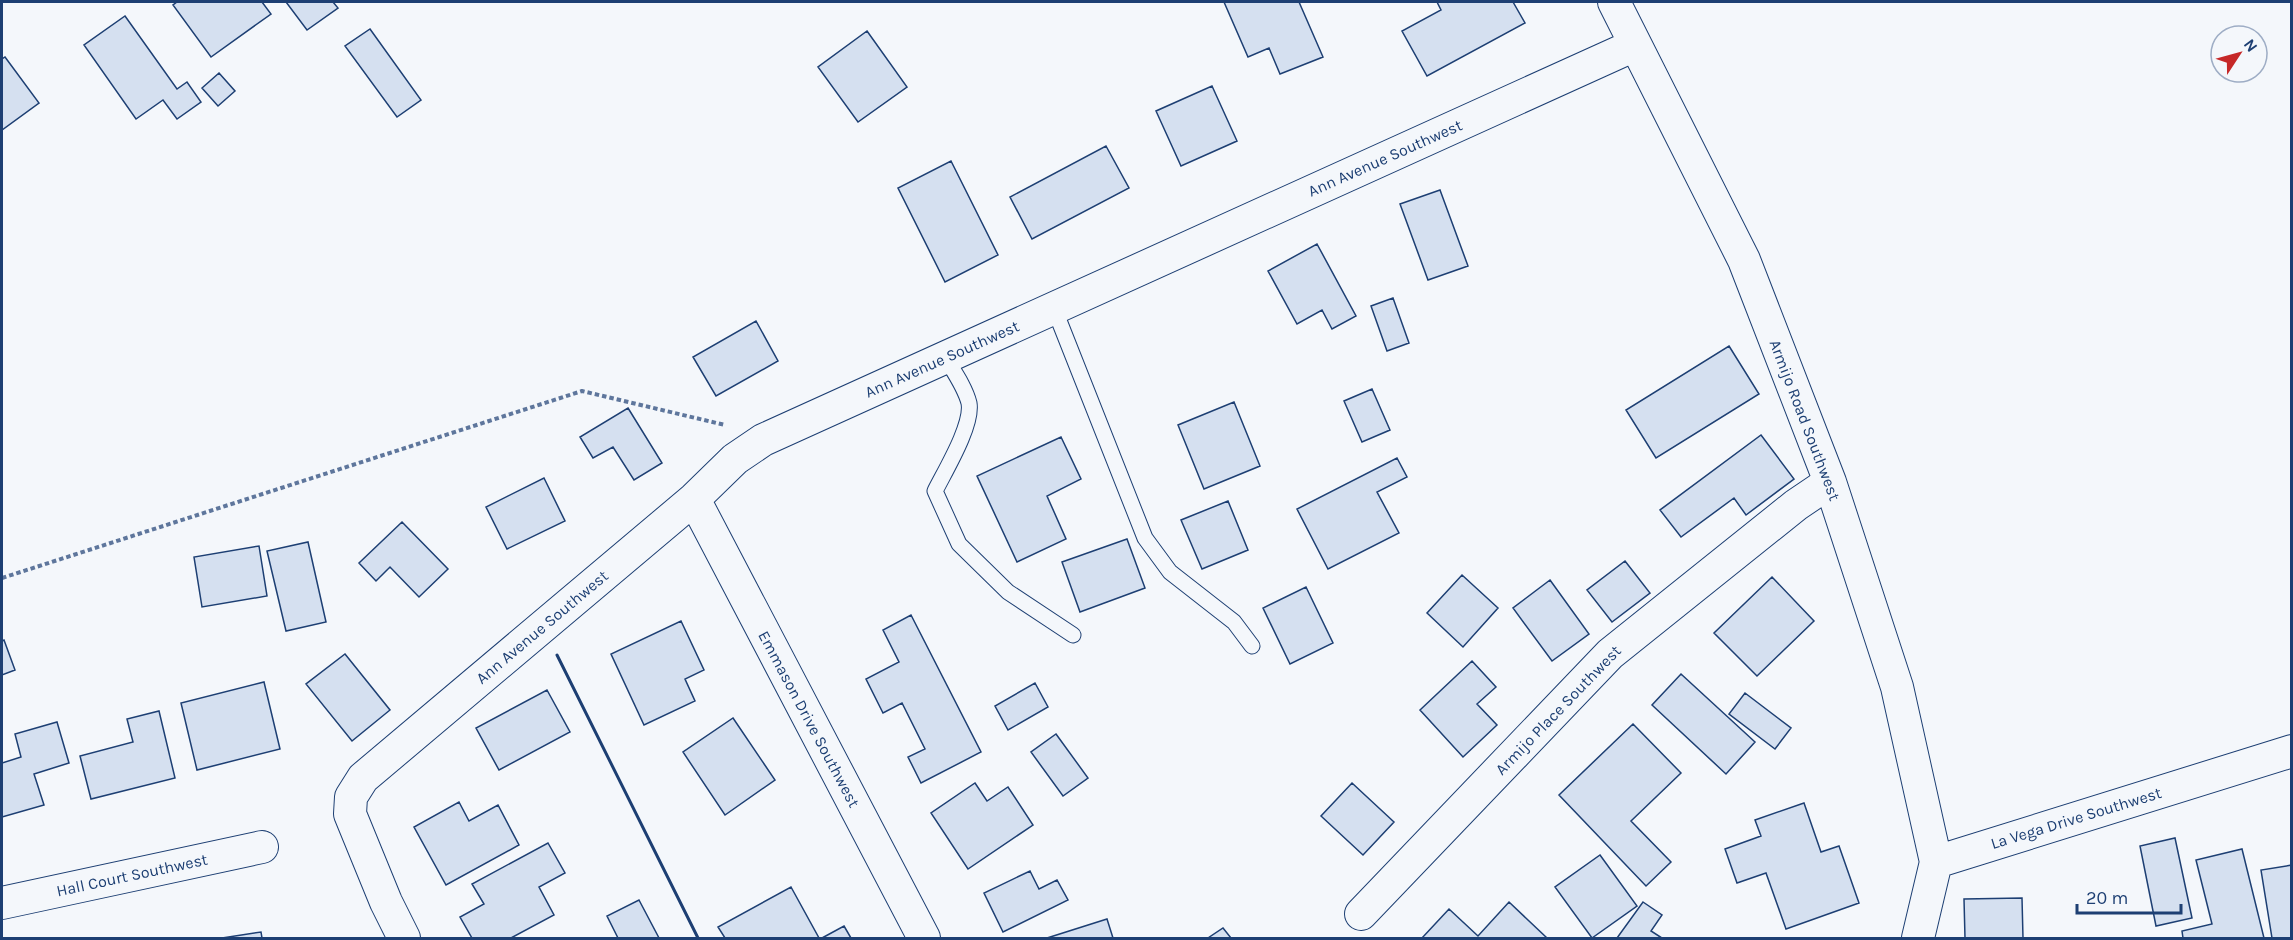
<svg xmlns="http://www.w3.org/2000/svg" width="2293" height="940" font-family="Karla,sans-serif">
  <rect width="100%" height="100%" fill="#f4f7fb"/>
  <path fill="#d5e0f0" stroke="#1d3f73" stroke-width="1.5" d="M177 2H262L271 14 211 57 173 5Z
    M286 2H333L338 8 307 30Z
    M1224 2H1299L1323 57 1280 74 1269 48 1248 57Z
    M1437 2H1513L1525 23 1427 76 1402 31 1441 10Z
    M125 16 177 89 187 82 201 102 177 119 163 100 136 119 84 45Z
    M370 29 421 100 397 117 345 46Z
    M867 31 907 87 858 122 818 67Z
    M5 57 39 103 2 130V59Z
    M219 73 235 91 218 106 202 88Z
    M1212 86 1237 141 1181 166 1156 111Z
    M1106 146 1129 188 1032 239 1010 197Z
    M951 161 998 255 945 282 898 188Z
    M1440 190 1468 266 1428 280 1400 204Z
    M1317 244 1356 316 1332 329 1322 310 1297 324 1268 271Z
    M1393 298 1409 343 1387 351 1371 306Z
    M756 321 778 361 716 396 693 357Z
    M1729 346 1759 394 1656 458 1626 410Z
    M1372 389 1390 430 1362 442 1344 401Z
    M1234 402 1260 466 1204 489 1178 425Z
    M628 408 662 463 634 480 613 447 593 458 580 437Z
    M1761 435 1794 479 1746 515 1734 498 1681 537 1660 510Z
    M1061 437 1081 479 1047 496 1066 539 1017 562 977 476Z
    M1397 458 1407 477 1377 492 1399 533 1328 569 1297 509Z
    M544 478 565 521 507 549 486 507Z
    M1228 501 1248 550 1202 569 1181 520Z
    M402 522 448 569 419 597 390 567 376 581 359 563Z
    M1127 539 1145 588 1080 612 1062 562Z
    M308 542 326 622 286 631 267 551Z
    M259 546 267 596 202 607 194 557Z
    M1625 561 1650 593 1612 622 1587 590Z
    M1462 575 1498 608 1463 647 1427 613Z
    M1772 577 1814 621 1757 676 1714 633Z
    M1550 580 1589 634 1552 661 1513 608Z
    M1306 587 1333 643 1290 664 1263 608Z
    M911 615 981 752 921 783 908 757 925 749 902 703 883 713 866 679 899 662 883 630Z
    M681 621 704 670 685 679 695 701 644 725 611 654Z
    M4 640 15 670 2 675V641Z
    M345 654 390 710 352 741 306 684Z
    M1472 661 1496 687 1477 704 1497 725 1463 757 1420 710Z
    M1681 674 1755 742 1726 774 1652 705Z
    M264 682 280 749 197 770 181 703Z
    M1035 683 1048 707 1008 730 995 706Z
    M547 690 570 732 499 770 476 728Z
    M1745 693 1791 728 1775 749 1729 714Z
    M159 711 175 778 91 799 80 756 133 742 127 719Z
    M733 718 775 780 725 815 683 752Z
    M57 722 69 763 34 774 44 805 2 817V763L21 757 15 734Z
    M1633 724 1681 773 1631 821 1671 862 1646 886 1559 795Z
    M1056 734 1088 778 1063 796 1031 752Z
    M975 783 987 801 1008 787 1033 825 968 869 931 813Z
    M1352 783 1394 822 1363 855 1321 816Z
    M459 802 469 821 498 805 519 845 446 885 414 827Z
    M1804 803 1821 852 1839 846 1859 903 1786 929 1766 873 1737 883 1725 849 1761 836 1755 820Z
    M2175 838 2192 918 2156 926 2140 846Z
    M548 843 565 873 539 887 554 915 511 938H472L460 917 484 904 472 884Z
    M2242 849 2264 938H2183L2182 931 2212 924 2196 860Z
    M1600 855 1637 906 1592 938 1555 887Z
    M2292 865V938H2272L2261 870Z
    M1030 871 1039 889 1057 880 1068 900 1003 932 984 893Z
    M791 887 819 938H725L718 927Z
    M2022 898 2023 938H1965L1964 899Z
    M639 900 659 938H618L607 916Z
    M1509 902 1547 938H1422L1449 909 1478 936Z
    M1643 902 1662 915 1651 931 1662 938H1617Z
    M1107 919 1113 938H1047Z
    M844 926 851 938H822Z
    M1223 928 1231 938H1208Z
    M261 932 262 938H222Z"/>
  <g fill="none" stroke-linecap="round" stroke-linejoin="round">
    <g stroke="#1d3f73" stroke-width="17">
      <path id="service" d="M1054 308 1145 538 1170 572 1234 622 1252 646
        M945 357C954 372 965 387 969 403 973 425 945 471 935 491L959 544 1008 592 1073 635"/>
    </g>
    <g stroke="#1d3f73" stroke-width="34">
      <path id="minor" d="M1614 2 1744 260 1830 482 1897 687 1936 862 1918 938
        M694 499 924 938
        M1936 862 2292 751
        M2 903 262 847
        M1361 914 1610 654 1796 505 1830 482
        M404 938 386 902 350 814 351 797 363 778 694 499 735 459 763 440 1635 45"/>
    </g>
    <path stroke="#5e769c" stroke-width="4" stroke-dasharray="4.5 3" stroke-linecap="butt" d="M2 578 582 391 725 425"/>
    <use href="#service" stroke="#f4f7fb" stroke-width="15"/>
    <use href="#minor" stroke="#f4f7fb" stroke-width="32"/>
    <path stroke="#1d3f73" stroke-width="3" d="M557 655 698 938"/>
  </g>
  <g text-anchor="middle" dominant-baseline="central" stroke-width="4.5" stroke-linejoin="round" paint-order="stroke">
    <g font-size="16" fill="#1d3f73" stroke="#f4f7fb">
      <text transform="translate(1385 158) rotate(-24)">Ann Avenue Southwest</text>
      <text transform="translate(942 359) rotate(-24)">Ann Avenue Southwest</text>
      <text transform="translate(1805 420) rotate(69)">Armijo Road Southwest</text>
      <text transform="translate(542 627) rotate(-40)">Ann Avenue Southwest</text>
      <text transform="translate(1558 710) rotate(-46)">Armijo Place Southwest</text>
      <text transform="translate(809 719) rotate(62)">Emmason Drive Southwest</text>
      <text transform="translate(2076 818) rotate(-17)">La Vega Drive Southwest</text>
      <text transform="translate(132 875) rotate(-12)">Hall Court Southwest</text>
    </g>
  </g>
  <rect width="2293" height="940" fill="none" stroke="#1d3f73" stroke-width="6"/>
  <g transform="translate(2239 54) rotate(54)"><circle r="28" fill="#f4f7fb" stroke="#9eadc5" stroke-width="1.5"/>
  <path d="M0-4.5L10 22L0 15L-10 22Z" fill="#c62828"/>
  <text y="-9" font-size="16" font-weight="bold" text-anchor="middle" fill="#1d3f73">N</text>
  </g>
  <path d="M2077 904v9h104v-9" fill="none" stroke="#1d3f73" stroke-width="3"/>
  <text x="2086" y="904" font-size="18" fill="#1d3f73" stroke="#f4f7fb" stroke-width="4.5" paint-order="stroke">20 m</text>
</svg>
